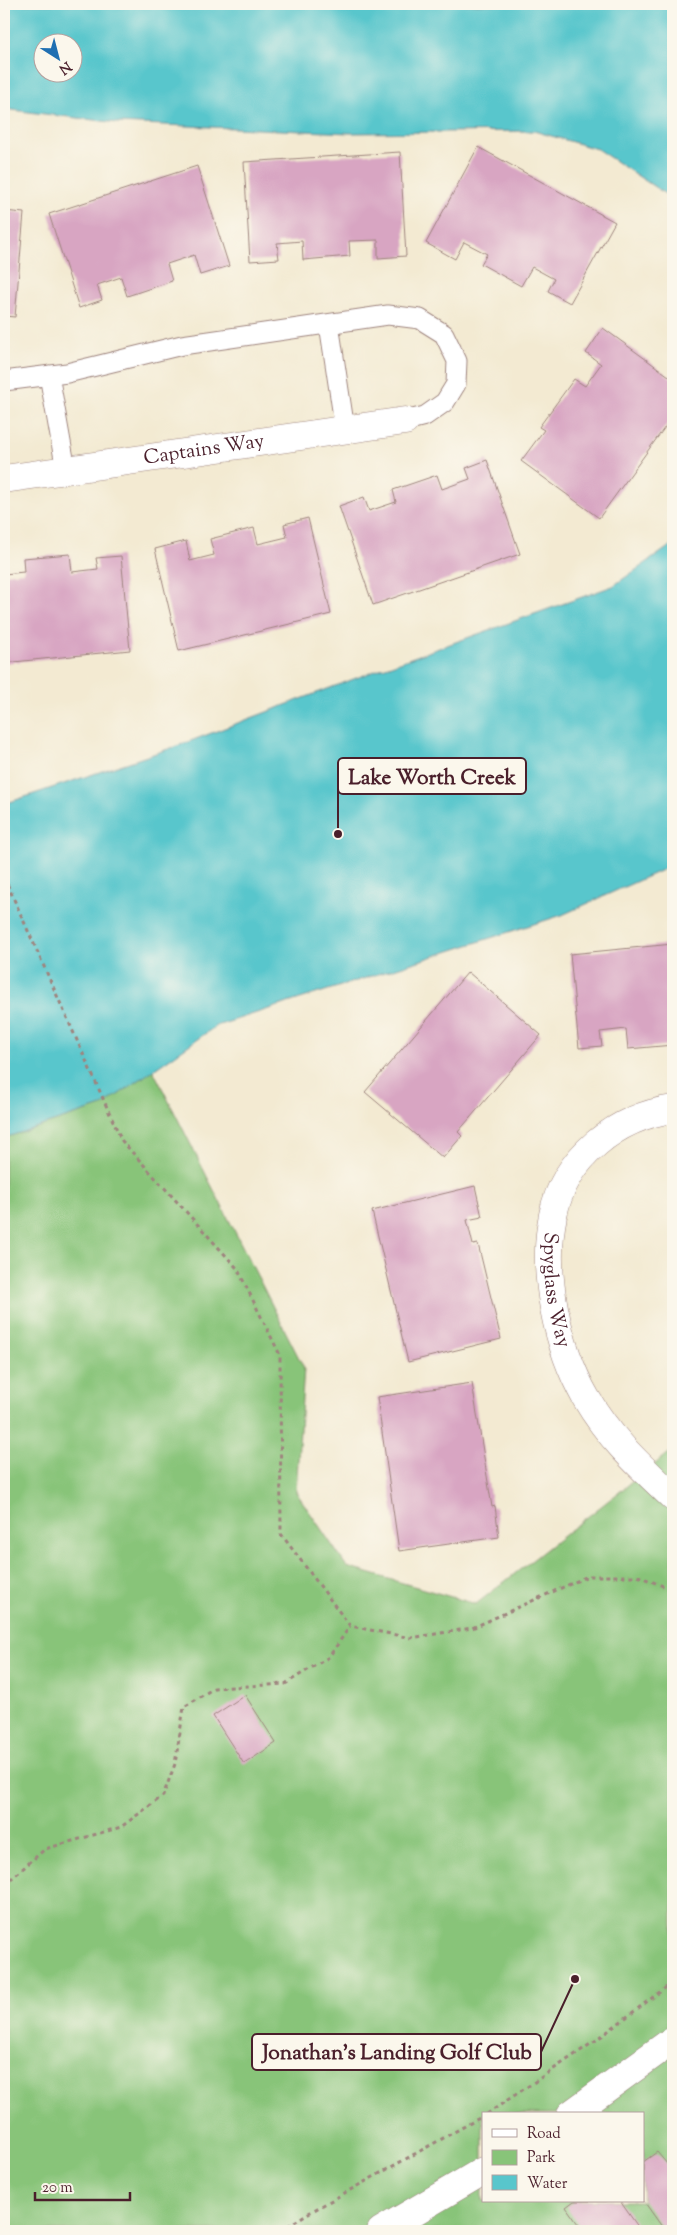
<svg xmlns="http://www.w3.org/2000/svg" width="677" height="2235" font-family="'Sorts Mill Goudy',serif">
  <rect width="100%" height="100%" fill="#fbf7ec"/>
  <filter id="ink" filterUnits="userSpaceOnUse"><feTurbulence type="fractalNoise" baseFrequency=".02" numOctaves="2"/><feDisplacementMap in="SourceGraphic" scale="10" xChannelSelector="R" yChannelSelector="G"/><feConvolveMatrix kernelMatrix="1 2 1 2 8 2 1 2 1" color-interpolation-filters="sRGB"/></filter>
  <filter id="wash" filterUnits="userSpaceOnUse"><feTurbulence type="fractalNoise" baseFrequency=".0096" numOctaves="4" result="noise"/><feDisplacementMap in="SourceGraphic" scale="20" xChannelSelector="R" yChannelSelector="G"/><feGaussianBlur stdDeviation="1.12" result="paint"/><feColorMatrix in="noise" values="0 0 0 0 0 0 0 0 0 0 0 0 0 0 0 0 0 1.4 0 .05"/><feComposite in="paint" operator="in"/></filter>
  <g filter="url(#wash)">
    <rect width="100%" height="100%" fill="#f3ead2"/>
    <path fill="#88c479" stroke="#697252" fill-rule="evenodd" d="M153 1070 304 1368 296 1492 347 1567 476 1604 673 1450V2231H4V1138L102 1106ZM483 2114H643V2201H483Z"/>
    <path fill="#58c6cc" stroke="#51727c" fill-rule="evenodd" d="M4 4H673V199L597 149 534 131 350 133 118 123 4 109ZM42 42H72V72H42Z
      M673 544V865L562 915 216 1026 102 1106 4 1138V804L180 745 380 669 613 586Z"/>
    <g id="blocks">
      <path fill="#d8a5c2" d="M478 147 615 222 570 303 548 291 554 279 532 267 521 286 481 264 487 254 464 242 455 259 426 243Z
        M400 152 406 256 378 258V240L349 241 350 256 303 260 302 241 277 243 279 259 250 261 244 162Z
        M197 166 229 266 200 275 194 255 167 264 172 281 127 296 121 277 97 285 102 300 79 308 49 214Z
        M4 211 24 213 15 317 4 316Z
        M603 328 673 379V416L599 518 521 461 544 430 539 427 574 379 585 386 601 364 586 353Z
        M487 460 520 554 373 605 339 506 364 497 369 511 396 502 393 490 437 475 442 489 470 479 466 468Z
        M308 518 331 614 179 651 155 549 186 541 190 561 214 555 210 539 254 528 258 544 287 537 284 524Z
        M70 554 72 572 98 569 96 558 121 556 130 650 4 663V574L24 572 23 558Z
        M673 944V1045L628 1049 626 1029 600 1032 602 1046 579 1048 570 954Z
        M468 972 541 1035 458 1132 462 1136 443 1158 365 1092Z
        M475 1186 482 1217 467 1220 473 1245 478 1244 501 1339 408 1362 372 1211Z
        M472 1383 492 1507 495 1506 499 1537 399 1551 377 1397Z
        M245 1695 276 1743 244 1764 213 1716Z
        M657 2152 673 2171V2231H665L643 2200V2162Z
        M574 2201H620L641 2231H583L566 2207Z"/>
    </g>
  </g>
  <g filter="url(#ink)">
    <use href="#blocks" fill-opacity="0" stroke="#9e847e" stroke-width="1"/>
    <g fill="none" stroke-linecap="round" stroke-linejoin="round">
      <g stroke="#9e847e" stroke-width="21">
        <path id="service" d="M329 324 345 430
          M49 375 66 470
          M4 381 67 373 182 345 388 315 420 319 444 334 457 361 456 384 445 402 425 416 405 421"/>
      </g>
      <g stroke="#9e847e" stroke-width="29">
        <g id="minor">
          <path id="s1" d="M4 479 405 421"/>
          <path id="s2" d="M673 1109C617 1117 565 1157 553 1215 541 1272 557 1347 586 1398 610 1439 639 1465 673 1497"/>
          <path d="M571 2114 673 2040"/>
          <path d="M381 2231 483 2171"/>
        </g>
      </g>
      <path stroke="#9e847e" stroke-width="3" stroke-dasharray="4 4" stroke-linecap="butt" d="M4 877 122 1141 237 1268 280 1355 281 1534 350 1626 411 1638 472 1628 588 1576H638L673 1590
        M4 1885 45 1849 121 1827 163 1796 175 1764 184 1707 214 1688 285 1684 329 1657 350 1626
        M487 2114 595 2041 673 1982
        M281 2231 305 2215 483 2116"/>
      <use href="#service" stroke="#fff" stroke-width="19"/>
      <use href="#minor" stroke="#fff" stroke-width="28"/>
    </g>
  </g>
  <g text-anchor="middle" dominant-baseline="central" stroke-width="4" stroke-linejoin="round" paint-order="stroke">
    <g font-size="20" fill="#4a1f2b" stroke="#fbf7ec">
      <text stroke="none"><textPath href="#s1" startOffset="202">Captains Way</textPath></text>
      <text stroke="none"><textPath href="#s2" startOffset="246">Spyglass Way</textPath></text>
    </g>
  </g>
  <path fill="none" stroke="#4a1f2b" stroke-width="2" d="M338 834L338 776M575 1979L541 2052"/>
  <g fill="#4a1f2b" stroke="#fbf7ec" stroke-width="2">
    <circle cx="338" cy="834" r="5"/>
    <circle cx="575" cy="1979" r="5"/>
  </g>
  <g fill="#fbf7ec" stroke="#4a1f2b" stroke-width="2">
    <rect x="338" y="758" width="188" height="36" rx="5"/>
    <rect x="252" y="2034" width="289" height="36" rx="5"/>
  </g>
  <g font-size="21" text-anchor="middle" font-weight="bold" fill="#4a1f2b">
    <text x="432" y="784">Lake Worth Creek</text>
    <text x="397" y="2059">Jonathan's Landing Golf Club</text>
  </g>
  <rect width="677" height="2235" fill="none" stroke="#fbf7ec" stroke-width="20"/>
  <rect x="482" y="2112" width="162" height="90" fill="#fbf7ec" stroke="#b4a19f"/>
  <rect x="492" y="2129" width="25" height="8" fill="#ffffff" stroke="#b4a19f"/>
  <text x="527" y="2138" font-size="15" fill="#4a1f2b">Road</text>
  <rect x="492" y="2150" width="25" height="15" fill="#88c479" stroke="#b4a19f"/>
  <text x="527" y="2162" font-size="15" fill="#4a1f2b">Park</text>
  <rect x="492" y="2175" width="25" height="15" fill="#58c6cc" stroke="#b4a19f"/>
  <text x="527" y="2188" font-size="15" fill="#4a1f2b">Water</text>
  <g transform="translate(58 58) rotate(144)"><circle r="24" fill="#fbf7ec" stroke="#b4a19f"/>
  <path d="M0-4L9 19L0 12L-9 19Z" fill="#1f6fb2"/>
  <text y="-8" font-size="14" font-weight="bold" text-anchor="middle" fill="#4a1f2b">N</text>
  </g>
  <path d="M35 2192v8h95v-8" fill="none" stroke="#4a1f2b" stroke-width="2.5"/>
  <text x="42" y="2192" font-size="15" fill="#4a1f2b" stroke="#fbf7ec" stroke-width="4" paint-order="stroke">20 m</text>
</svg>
